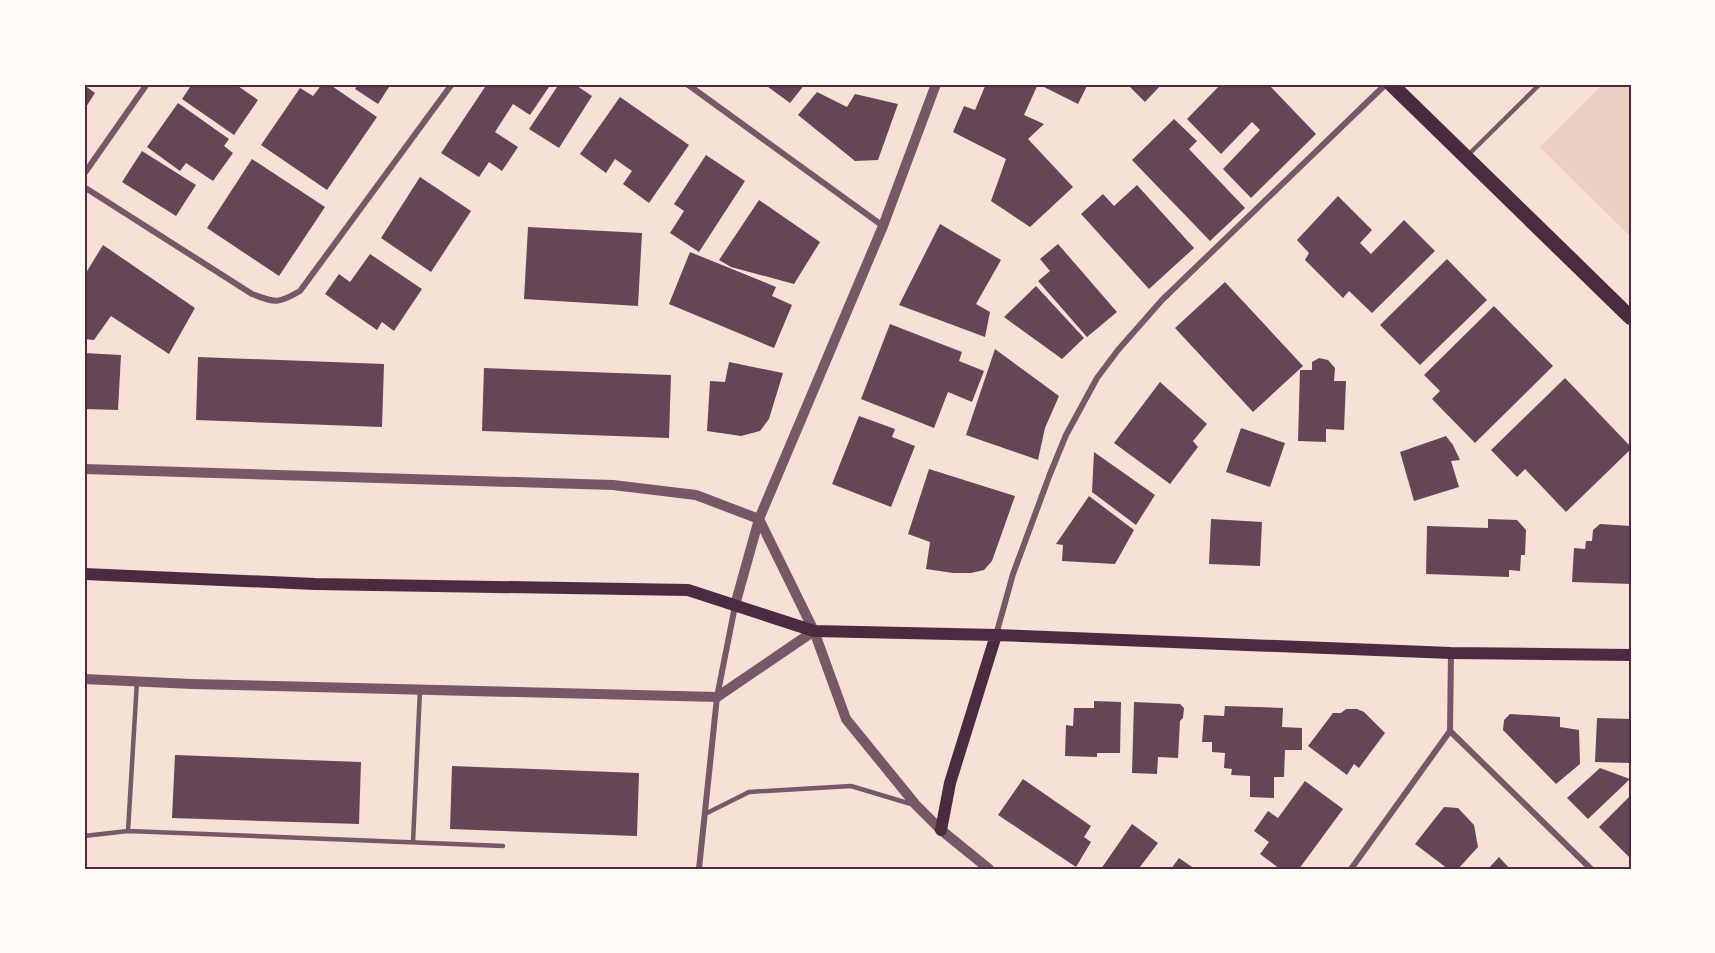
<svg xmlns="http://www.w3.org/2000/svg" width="1715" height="953" font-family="'Alegreya Sans',sans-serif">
  <rect width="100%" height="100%" fill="#f7e1d7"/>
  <path fill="#ebcfc5" d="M1603 84H1631V237L1540 147Z"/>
  <path fill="#644757" d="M192 84H235L258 100 234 135 182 99Z
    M322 84H329L377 117 327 190 261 145 300 88 313 96Z
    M358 84H391L378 104 355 89Z
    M487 84H551L530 115 513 104 495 132 518 147 502 171 489 162 479 177 441 153Z
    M559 84H574L592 96 559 148 529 129Z
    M764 84H805L790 103Z
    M986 84H1088L1078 104 1038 84 1024 115 1044 124 1028 139 1073 187 1030 227 991 201 1006 159 953 132 964 106 975 110Z
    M1127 84H1162L1145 102Z
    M1221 84H1268L1316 134 1251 198 1223 169 1260 130 1252 122 1221 154 1187 119Z
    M84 85 95 93 84 110Z
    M817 92 847 107 855 94 898 104 878 160 855 161 798 115Z
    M620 97 689 145 649 203 623 184 632 171 615 159 606 173 580 154Z
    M178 103 229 139 224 146 233 153 213 181 186 163 180 171 147 147Z
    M1174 119 1197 141 1189 149 1245 208 1210 241 1132 160Z
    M142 151 196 185 176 216 122 182Z
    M706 155 745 181 699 252 670 233 684 211 674 204Z
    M252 159 325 207 279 276 207 228Z
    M420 177 471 211 431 272 381 238Z
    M1137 185 1194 248 1149 289 1081 214 1103 194 1114 206Z
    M1338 196 1372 230 1360 243 1371 254 1404 220 1435 251 1372 313 1349 291 1343 298 1305 260 1309 253 1297 240Z
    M759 200 820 242 794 284 731 267 719 260Z
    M940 224 1001 260 976 304 990 312 985 337 899 305Z
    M528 227 642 233 638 306 524 299Z
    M1058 244 1117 312 1087 337 1038 281 1050 271 1040 259Z
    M103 245 195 308 169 354 111 316 94 340 84 339V276Z
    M690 252 776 287 772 296 792 305 774 348 669 304Z
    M370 254 422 289 394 331 382 322 377 330 325 294 339 274 350 282Z
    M1447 259 1487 300 1420 365 1380 325Z
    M1225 282 1303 366 1253 412 1175 328Z
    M1036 286 1084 338 1062 359 1004 317Z
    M1494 306 1553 366 1475 443 1432 399 1440 391 1424 375Z
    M890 324 962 352 959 361 984 371 972 402 948 392 934 428 861 399Z
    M995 349 1059 396 1045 428 1038 460 966 435Z
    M84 353 121 355 118 410 84 409Z
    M198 357 384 364 382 427 196 420Z
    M1319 358 1328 360 1335 368 1334 381H1346L1344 430 1326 429V442L1298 441 1300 370H1312V362Z
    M729 362 783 373 769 419 760 431 741 436 707 431 710 381 725 382Z
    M484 368 671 375 669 438 482 431Z
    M1565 378 1631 447V449L1566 512 1525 469 1517 477 1491 450Z
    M1160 382 1207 424 1193 441 1198 447 1170 484 1114 443Z
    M859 416 895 429 892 437 915 446 891 507 832 484Z
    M1241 428 1285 443 1270 487 1226 472Z
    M1446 436 1453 445 1460 460 1451 461 1459 487 1414 501 1400 452Z
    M1094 452 1155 495 1136 525 1092 492Z
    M929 469 1015 496 992 561 984 570 971 573H953L926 569 930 542 908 534Z
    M1089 496 1134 530 1115 564 1062 561 1063 545 1056 544Z
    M1211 519 1262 522 1260 566 1209 564Z
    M1488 519 1517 520 1526 530 1525 555H1521L1520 571 1509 570V577L1426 574 1427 526 1488 528Z
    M1600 524 1631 526V584L1572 582 1574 548 1585 549 1586 541H1592L1593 530Z
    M1094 701 1121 702 1120 753H1097V757L1065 756 1066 725 1073 726 1074 708H1094Z
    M1134 702 1180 704 1184 708 1183 718 1180 721 1178 758 1158 757 1157 774 1132 773Z
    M1225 706 1283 708 1282 727 1302 728V750H1285L1284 777H1274V798L1250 797V776L1231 775 1232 769 1224 768 1225 753 1212 752V742H1202L1204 715 1224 716Z
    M1346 709H1357L1364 712 1385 733 1359 768 1354 764 1347 775 1308 746 1333 713H1341Z
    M1510 714 1560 717V727L1579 730 1580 764 1556 784 1503 730 1504 720Z
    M1597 718 1631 719V763L1595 762Z
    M175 755 361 762 359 824 172 818Z
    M452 766 639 773 637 836 450 829Z
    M1600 768 1630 779 1588 819 1567 798Z
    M1023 779 1091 826 1084 837 1091 842 1076 867 998 815Z
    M1305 781 1343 809 1299 869H1280L1260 854 1269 842 1254 831 1268 811 1278 818Z
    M1631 795V859L1599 827Z
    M1444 807 1458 808 1474 825 1478 847 1458 869H1448L1415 844Z
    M1132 824 1158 843 1140 867 1142 869H1101Z
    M1499 857 1510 869H1488Z
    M1179 858 1195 869H1171Z"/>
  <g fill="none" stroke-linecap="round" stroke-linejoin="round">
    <path stroke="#755966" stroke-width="4.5" d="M1467 156 1540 84
      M705 814 749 792 851 786 911 804
      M128 831 137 681
      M84 836 128 831 503 846
      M413 842 420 690"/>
    <path stroke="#755966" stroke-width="6" d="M687 84 883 226
      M84 174 147 84
      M84 187 252 294C276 303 278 304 300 291L452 84
      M996 635 1013 574 1050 474 1066 435 1097 378 1118 350 1162 300 1386 84
      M1450 731 1591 869
      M1450 731 1451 653
      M699 869 717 697 735 606
      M1351 869 1450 731"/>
    <path stroke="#755966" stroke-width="10" d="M84 469 613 485 696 495 759 519 814 631 846 719 916 805 941 830 989 869
      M735 605 759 519 883 226 936 84
      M84 679 192 684 717 697 814 631"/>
    <path stroke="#4a2c40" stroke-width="12" d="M84 574 315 584 688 590 814 631 996 635 1451 653 1631 655
      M941 830 950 783 996 635"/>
    <path stroke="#4a2c40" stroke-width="15" d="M1391 84 1631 318"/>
  </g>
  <rect width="1715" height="953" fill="none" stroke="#fffaf5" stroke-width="171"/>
  <rect x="86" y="86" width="1544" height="782" fill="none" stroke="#4a2c40" stroke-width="2"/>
</svg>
